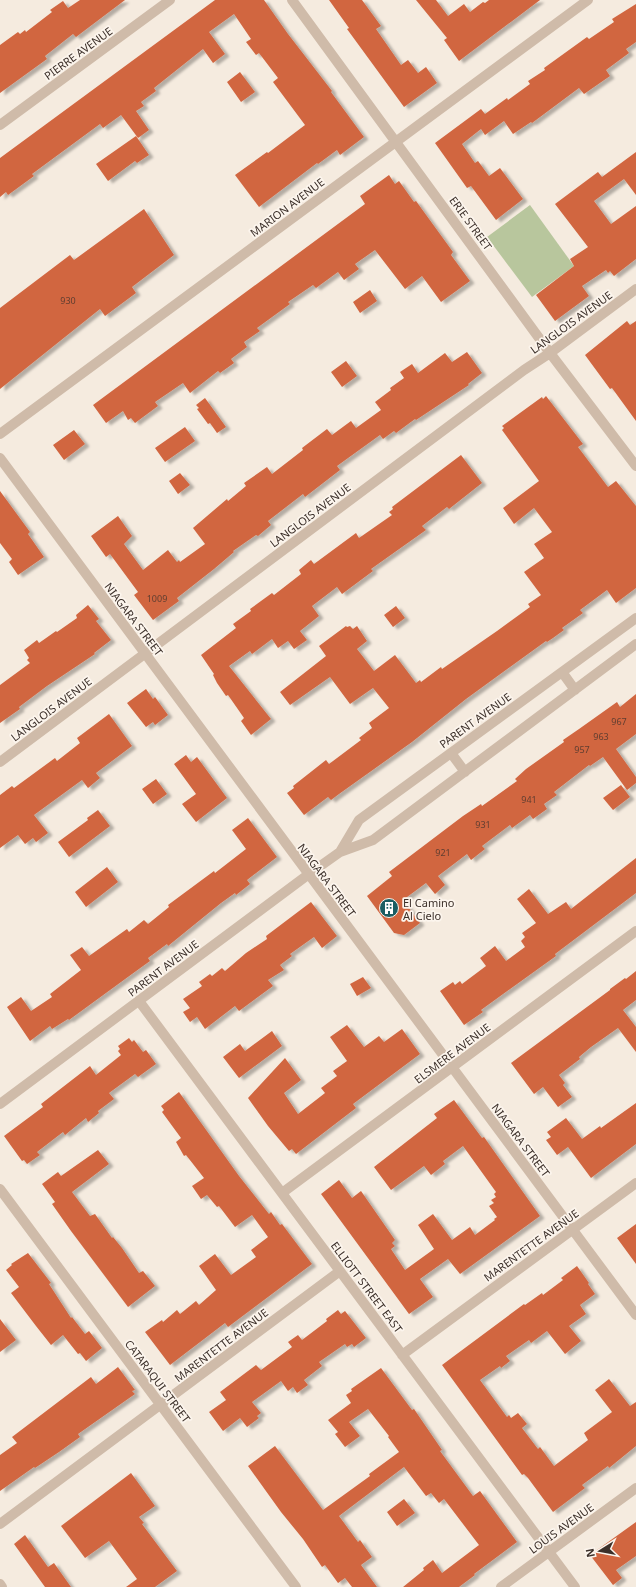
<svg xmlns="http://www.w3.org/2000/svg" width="636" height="1587" font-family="'Noto Sans',sans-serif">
  <defs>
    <filter id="shadow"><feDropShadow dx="4.5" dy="2.5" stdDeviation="1" flood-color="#0004"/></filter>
  </defs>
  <rect width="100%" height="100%" fill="#f5ebdf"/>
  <path fill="#b8c69d" d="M530 205 574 266 532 297 487 237Z"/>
  <path fill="#d16641" filter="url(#shadow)" d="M80 0H125L76 37 73 34 45 56 47 59 0 93V45L18 32 20 34 25 30 26 32 52 12 50 10 63 1 68 8Z
    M215 0H264L288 34 332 91 331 92 364 137 340 155 337 150 318 164 317 163 259 207 235 175 267 152 268 153 305 125 273 82 278 78 259 53 256 55 246 42 251 39 234 14 209 32 225 54 213 63 203 49 154 88 156 91 141 102 144 106 136 111 149 130 138 138 121 115 103 128 100 124 32 174 34 176 8 195 6 192 0 197V158Z
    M329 0H362L381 26 376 29 401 65 408 60 418 73 426 67 437 83 404 107 347 29 349 28Z
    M416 0H436L448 16 464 4 470 12 483 2 485 3 489 0H540L459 61 444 40 447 38Z
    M636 4V42L626 49 629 53 606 70 610 76 584 94 579 88 532 123 531 122 513 134 504 121 485 135 481 129 462 144 475 163 478 161 489 176 500 168 523 199 496 220 471 186 467 188 435 143 481 109 485 114 507 98 508 100 530 84 528 81 545 70 544 68 587 37 589 39 614 22 612 19Z
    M240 72 255 92 241 102 227 82Z
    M136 136 149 155 137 163 135 161 108 181 96 164Z
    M636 152V195L624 179 594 201 611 224 636 206V259L614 276 610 271 608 273 606 270 582 286 589 296 555 321 536 295 574 266 570 259 588 247 555 204 598 172 602 177Z
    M389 175 395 184 399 181 414 202 416 201 453 252 451 255 470 281 441 302 422 276 405 289 375 250 355 264 359 269 344 280 338 272 316 288 313 285 288 302 290 304 257 328 260 331 244 342 247 347 231 359 234 363 220 373 218 371 190 393 183 383 155 402 158 406 135 423 131 418 128 420 123 411 106 423 93 405 365 204 360 196Z
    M144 209 174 255 132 287 136 293 105 316 100 309 0 389V308L70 255 74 260Z
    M370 290 377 301 360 313 353 302Z
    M627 321 630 325 636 321V421L612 388 610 389 585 355Z
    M467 352 482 373 468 384 469 385 416 420 415 419 396 433 394 431 383 439 380 435 337 466 340 470 305 497 303 494 268 521 271 525 258 536 256 535 233 551 234 552 214 569 177 598 179 601 153 620 134 595 138 592 110 554 106 557 91 536 118 516 132 536 124 544 143 570 168 550 177 562 179 560 180 562 205 544 193 528 227 499 228 501 246 486 244 483 267 467 272 474 303 450 302 448 327 429 332 435 351 421 356 428 381 410 375 402 391 390 390 388 404 378 400 372 412 364 418 373 445 353 452 362Z
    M346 361 357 376 342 387 331 372Z
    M546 396 583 444 578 447 608 487 616 481 636 506V588L616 603 607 590 580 610 583 613 562 628 564 630 553 638 547 642 546 641 466 699 412 742 339 794 331 800 328 797 304 815 287 793 294 788 293 786 326 760 329 764 361 740 359 738 372 728 369 723 389 708 373 688 350 704 330 677 290 705 280 692 326 656 319 646 346 626 347 627 350 626 353 629 357 626 367 641 357 649 374 671 395 655 416 683 420 680 421 682 441 667 442 669 497 631 530 607 528 604 541 595 524 572 544 558 534 544 552 532 534 508 514 524 503 508 539 481 502 430 504 428 502 426 542 397 543 399Z
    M205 398 226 427 217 433 210 423 208 424 197 409 199 408 196 405Z
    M185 427 195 441 165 462 155 448Z
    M74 430 85 444 64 460 53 445Z
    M461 455 482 483 449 509 447 507 422 526 426 530 371 569 373 571 342 594 337 587 312 606 319 616 300 631 307 640 294 649 288 641 278 648 272 639 252 654 250 651 229 666 271 719 251 735 241 721 244 718 228 695 226 696 217 683 213 675 214 674 201 655 236 628 233 624 251 611 250 609 272 593 274 595 301 574 299 570 311 560 314 564 356 533 359 538 392 515 389 512 393 509 392 507Z
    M180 473 190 485 178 494 169 481Z
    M0 491 30 532 28 534 44 557 18 575 9 562 12 559 0 543Z
    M88 605 99 619 96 621 111 640 94 653 95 654 47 686 19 707 20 709 0 723V685L30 663 27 660 29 658 24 650 37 640 39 643 56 631 57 632 77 618 76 615Z
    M396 606 405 618 393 627 384 615Z
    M146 689 153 699 155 697 168 715 155 725 153 722 146 727 127 703Z
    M636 694V734L616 749 636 777V783L627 790 603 757 590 766 589 765 554 792 557 795 544 804 547 809 533 819 530 815 512 828 510 825 482 846 485 849 471 860 467 854 438 876 445 885 435 894 426 883 403 900 420 923 404 935 394 933 367 896 392 876 389 872 463 816 481 804 482 806 517 781 515 779 526 769 564 742 563 740 579 729 617 702 620 707Z
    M109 714 132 746 96 773 100 778 88 788 82 780 34 815 48 833 36 842 33 838 25 844 18 835 0 848V795L12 786 14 788 55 758 57 761 80 743 77 738Z
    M186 755 191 762 197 757 227 798 196 822 182 804 196 794 174 764Z
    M156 779 167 794 153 804 142 789Z
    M621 785 630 797 613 810 603 798Z
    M98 810 110 826 69 857 58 842 88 820 87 818Z
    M248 818 277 857 247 880 250 884 236 895 235 893 221 903 168 946 167 944 148 958 150 961 132 974 69 1020 68 1019 52 1029 50 1026 30 1041 7 1007 21 997 31 1011 52 997 50 994 81 970 70 955 82 947 89 956 127 929 129 932 144 920 148 924 169 907 168 905 214 871 215 873 246 849 232 830Z
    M636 858V893L571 942 555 954 556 956 481 1010 483 1012 464 1025 440 991 453 982 455 985 460 981 462 984 486 966 480 958 495 946 506 961 525 947 521 941 525 937 522 933 536 923 517 899 529 889 548 914 566 902 571 909Z
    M107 867 118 882 86 907 75 892Z
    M311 902 337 936 322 948 314 937 290 954 292 956 280 965 284 970 268 980 273 986 239 1011 235 1006 205 1029 197 1017 190 1022 183 1012 190 1008 183 999 202 986 199 982 210 974 212 976 222 968 225 971 246 953 267 939 266 936Z
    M636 971V1000L623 1010 636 1027V1052L618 1028 591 1047 579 1057 580 1059 559 1075 565 1083 563 1085 572 1097 558 1107 543 1087 534 1094 511 1063 610 990V989L625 978 626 979Z
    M363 977 371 988 357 996 350 984Z
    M347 1025 364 1047 379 1036 384 1042 402 1029 420 1054 353 1104 356 1108 296 1154 292 1149 289 1151 268 1126 248 1098 285 1058 301 1080 284 1093 298 1114 325 1093 321 1088 337 1076 333 1071 347 1061 330 1037Z
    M272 1031 282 1046 239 1078 223 1057 240 1044 245 1051Z
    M129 1038 132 1042 134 1040 143 1052 146 1050 156 1064 138 1077 135 1074 109 1093 114 1099 98 1111 99 1113 88 1122 86 1118 65 1135 63 1132 37 1152 40 1155 27 1164 24 1160 22 1161 4 1136 43 1107 41 1104 90 1066 96 1075 121 1055 118 1051 120 1049 118 1046Z
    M179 1092 239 1176 269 1214 271 1212 280 1225 282 1224 312 1264 228 1327 225 1323 170 1365 145 1332 162 1320 163 1322 177 1310 180 1314 196 1301 199 1305 216 1290 199 1266 215 1254 231 1275 256 1257 251 1250 268 1237 252 1215 235 1227 219 1206 217 1207 207 1195 201 1199 192 1186 204 1178 186 1155 184 1156 176 1142 181 1138 162 1112 164 1110 161 1106Z
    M454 1100 482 1138 484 1137 540 1216 460 1274 448 1259 420 1279 433 1297 409 1314 321 1194 339 1180 352 1198 361 1191 395 1240 392 1243 395 1246 391 1249 405 1270 434 1249 418 1225 433 1214 452 1240 470 1227 475 1235 495 1220 494 1219 497 1217 489 1206 494 1203 491 1200 496 1197 494 1194 496 1192 463 1146 443 1161 445 1164 431 1175 424 1166 391 1190 374 1167 437 1118 434 1114Z
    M636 1103V1144L591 1178 568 1147 557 1155 546 1140 551 1137 547 1132 566 1118 582 1139 600 1126 601 1128Z
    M98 1150 109 1164 72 1192 90 1216 95 1214 112 1238 113 1237 122 1248 139 1273 143 1271 155 1286 128 1307 71 1231 52 1204 55 1202 42 1184 58 1172 61 1176Z
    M636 1224V1264L617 1238Z
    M28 1253 51 1283 49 1284 71 1318 72 1317 85 1334 89 1331 102 1348 86 1361 80 1353 78 1354 63 1335 51 1345 36 1326 11 1293 19 1287 6 1270 12 1265 11 1264Z
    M577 1266 589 1283 588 1284 595 1294 580 1305 586 1314 569 1326 581 1341 565 1354 547 1331 531 1343 529 1340 506 1356 510 1361 501 1368 500 1366 480 1380 507 1417 509 1415 511 1418 518 1413 527 1424 522 1428 538 1449 540 1447 554 1466 588 1440 584 1433 612 1412 595 1390 609 1379 630 1406 636 1402V1446L609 1468 608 1466 582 1485 585 1488 553 1512 528 1478 524 1474 522 1475 442 1365 524 1304 525 1305 542 1293 543 1295 563 1280 561 1278Z
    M338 1310 341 1314 345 1311 366 1338 354 1347 352 1344 347 1347 345 1344 319 1362 322 1366 304 1380 308 1385 297 1393 293 1387 288 1391 281 1381 252 1402 261 1413 257 1416 259 1418 247 1427 240 1418 223 1431 209 1412 226 1400 220 1392 256 1365 261 1370 292 1347 288 1342 298 1335 302 1340 327 1321 326 1319Z
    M0 1319 16 1340 0 1352Z
    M118 1367 135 1390 132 1391 135 1394 78 1434 80 1437 59 1452 35 1468 34 1467 0 1491V1455L17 1443 12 1437 91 1377 96 1384Z
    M381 1368 412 1410 414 1409 442 1450 440 1451 473 1496 480 1491 517 1542 474 1574 475 1575 459 1587H403L424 1570 423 1568 433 1560 442 1573 479 1545 444 1499 439 1503 431 1493 426 1496 404 1467 339 1516 358 1542 360 1540 372 1557 361 1565 377 1587H352L345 1578 338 1583 325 1565 322 1567 303 1539 281 1512 248 1466 275 1446 323 1510 370 1476 369 1474 399 1452 388 1437 389 1436 368 1409 349 1422 360 1436 345 1447 335 1434 338 1432 328 1420 351 1403 346 1395 352 1391 351 1389Z
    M131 1473 155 1506 139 1517 144 1523 142 1524 177 1571 155 1587H126L137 1579 109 1541 85 1558 61 1526Z
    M404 1499 415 1513 397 1526 387 1512Z
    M636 1522V1556L616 1570 622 1578 613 1585 590 1555Z
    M25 1535 48 1567 54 1563 71 1587H45L14 1544Z"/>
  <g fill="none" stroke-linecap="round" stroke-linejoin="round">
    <path stroke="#cfbba9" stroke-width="10" d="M292 0 550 353 636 466
      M0 125 170 0
      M0 434 588 0
      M0 458 636 1315
      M0 762 524 370 550 353 636 289
      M139 1001 575 1587
      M0 1189 296 1587
      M282 1193 636 931
      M402 1355 636 1183
      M0 1524 340 1271
      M0 1584 2 1587
      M501 1587 636 1488"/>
    <path stroke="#cfbba9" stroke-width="10" d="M562 672 575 690
      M451 753 465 772
      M340 852 359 820 636 618
      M0 1104 309 874 340 852 373 840 636 644"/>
  </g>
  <defs>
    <g id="building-disc" transform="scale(1)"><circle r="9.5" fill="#1a5d62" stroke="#fcf5ed"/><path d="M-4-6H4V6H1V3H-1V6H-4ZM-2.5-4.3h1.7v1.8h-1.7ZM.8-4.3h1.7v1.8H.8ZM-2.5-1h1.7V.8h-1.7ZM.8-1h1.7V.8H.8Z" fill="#fff"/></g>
  </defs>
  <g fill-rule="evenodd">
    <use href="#building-disc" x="389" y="908"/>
  </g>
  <g text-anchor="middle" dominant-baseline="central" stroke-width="3.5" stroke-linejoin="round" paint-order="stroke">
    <g font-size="9" fill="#613e30">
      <text x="68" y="300">930</text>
      <text x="157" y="598">1009</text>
      <text x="619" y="721">967</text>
      <text x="601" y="736">963</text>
      <text x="582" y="749">957</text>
      <text x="529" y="799">941</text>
      <text x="483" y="824">931</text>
      <text x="443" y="852">921</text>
    </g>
    <g font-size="11" fill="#3c302a" stroke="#fcf5ed">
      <text transform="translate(78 53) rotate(-36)">PIERRE AVENUE</text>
      <text transform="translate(287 207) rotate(-37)">MARION AVENUE</text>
      <text transform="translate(471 223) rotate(54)">ERIE STREET</text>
      <text transform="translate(571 322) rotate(-36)">LANGLOIS AVENUE</text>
      <text transform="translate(310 515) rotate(-37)">LANGLOIS AVENUE</text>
      <text transform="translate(134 619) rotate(53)">NIAGARA STREET</text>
      <text transform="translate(51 709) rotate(-37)">LANGLOIS AVENUE</text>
      <text transform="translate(475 720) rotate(-36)">PARENT AVENUE</text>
      <text transform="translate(327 880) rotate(53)">NIAGARA STREET</text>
      <text transform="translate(163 968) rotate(-37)">PARENT AVENUE</text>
      <text transform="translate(452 1053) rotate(-37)">ELSMERE AVENUE</text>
      <text transform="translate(521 1140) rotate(53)">NIAGARA STREET</text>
      <text transform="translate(531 1245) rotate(-36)">MARENTETTE AVENUE</text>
      <text transform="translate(367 1287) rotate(53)">ELLIOTT STREET EAST</text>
      <text transform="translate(221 1345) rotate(-37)">MARENTETTE AVENUE</text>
      <text transform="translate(158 1381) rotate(53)">CATARAQUI STREET</text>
      <text transform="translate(561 1528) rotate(-36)">LOUIS AVENUE</text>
    </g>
    <g font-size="11" fill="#3c302a" stroke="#fcf5ed" text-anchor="start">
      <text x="403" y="902">El Camino<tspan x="403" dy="13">Al Cielo</tspan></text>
    </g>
  </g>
  <g transform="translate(600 1551) rotate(259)" stroke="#fcf5ed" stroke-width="3" paint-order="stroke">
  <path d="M0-3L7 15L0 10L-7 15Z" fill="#3c302a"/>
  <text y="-6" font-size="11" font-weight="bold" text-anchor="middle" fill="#3c302a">N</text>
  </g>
</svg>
